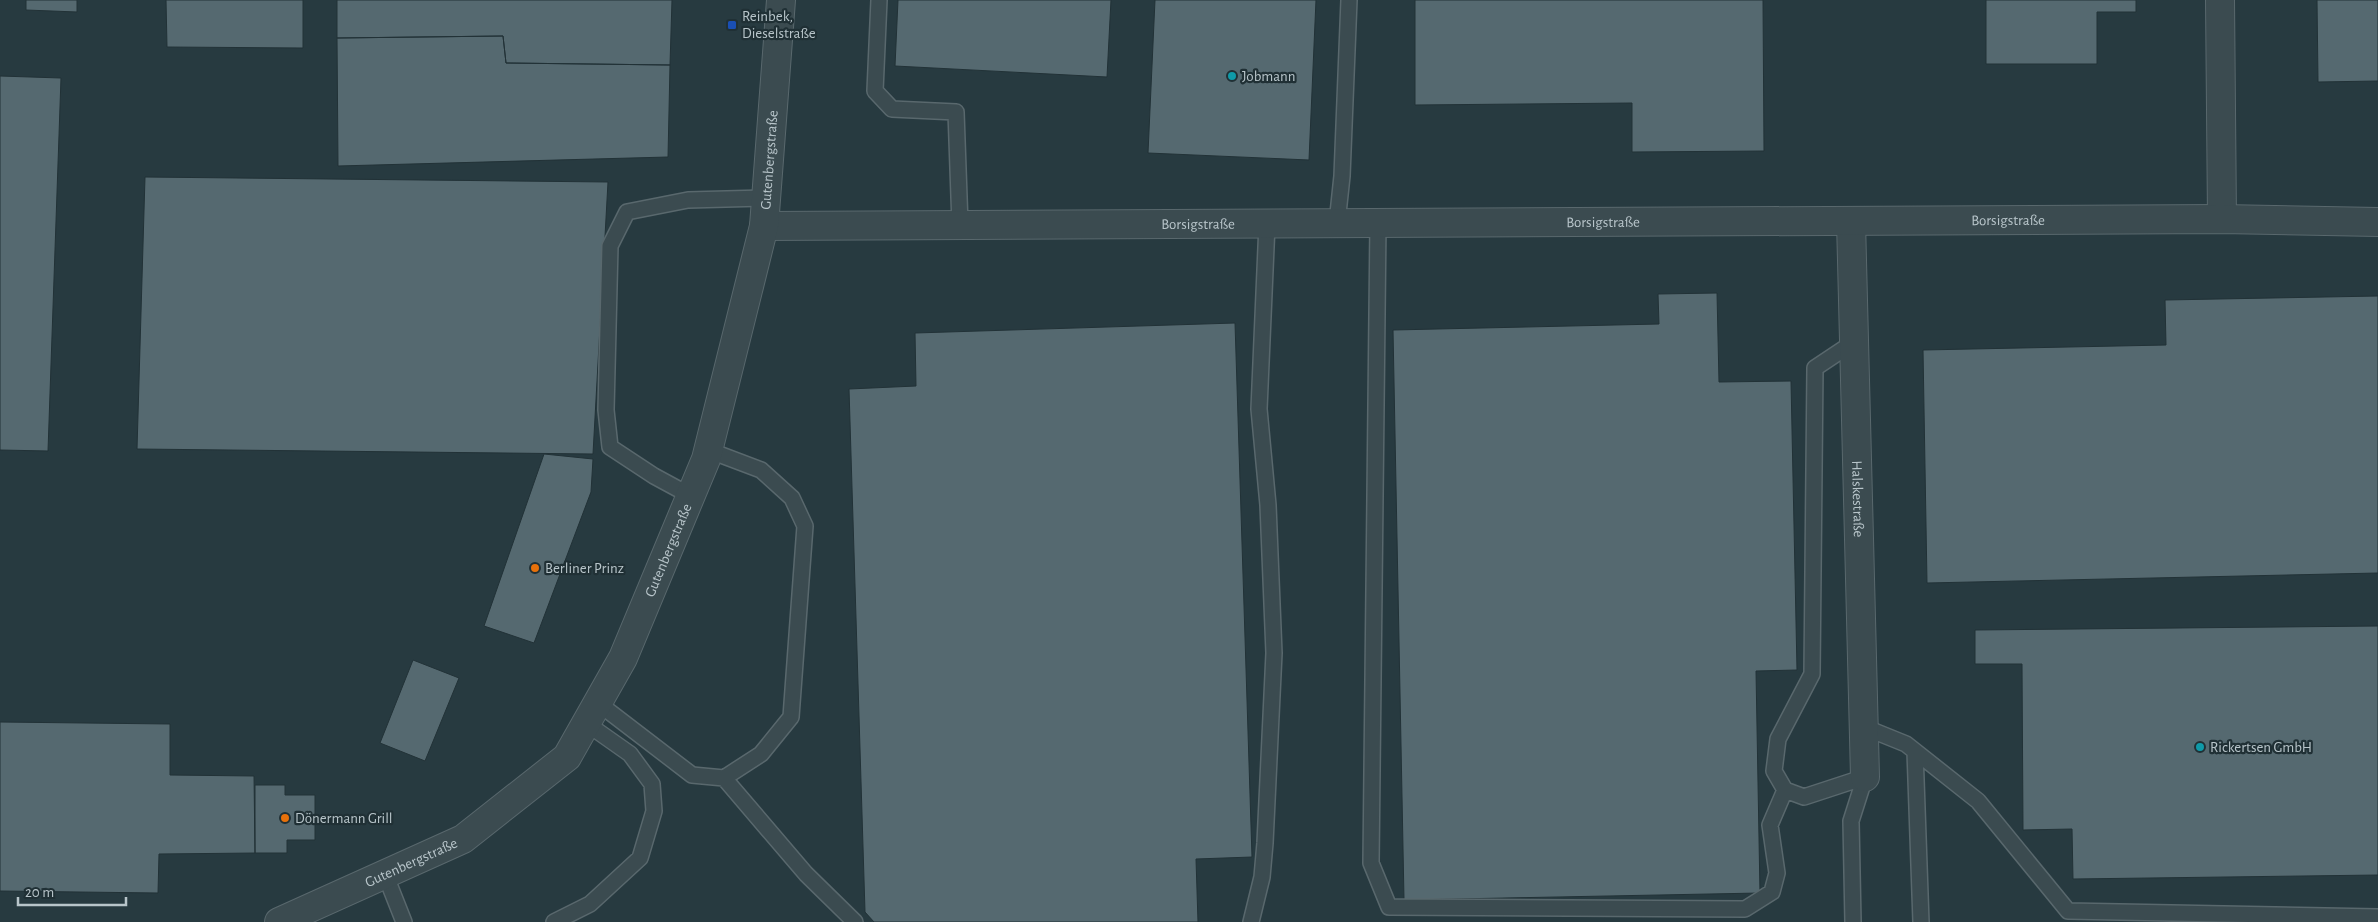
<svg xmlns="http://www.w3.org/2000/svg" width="2378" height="922" font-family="'Alegreya Sans',sans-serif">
  <rect width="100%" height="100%" fill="#273a40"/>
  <path fill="#556970" stroke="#223237" d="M26 0H77V12L26 10Z
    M166 0H303V48L167 47Z
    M337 0H672L670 65 506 63 503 36 337 38Z
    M898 0H1111L1107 77 895 66Z
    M1155 0H1316L1309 160 1148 153Z
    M1415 0H1763L1764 151 1632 152V103L1415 105Z
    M1986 0H2136V12H2097V64H1986Z
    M2317 0H2378V81L2318 82Z
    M503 36 506 63 670 65 668 157 338 166 337 38Z
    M0 76 61 78 48 451 0 450Z
    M145 177 608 182 593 454 137 449Z
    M1717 293 1719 382 1791 381 1797 670 1756 671 1760 893 1404 900 1393 330 1659 324 1658 294Z
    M2378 296V573L1927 583 1923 350 2166 345 2165 300Z
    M1235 323 1252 857 1196 859 1198 922H874L865 912 849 389 916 386 915 333Z
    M544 454 593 459 591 492 534 643 484 626Z
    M2378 626V875L2073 879 2072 829 2023 830 2022 664H1975V630Z
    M413 660 459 678 425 761 380 743Z
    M0 722 170 724V775L254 776 255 853 159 854 158 893 0 891Z
    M255 785H285V795H315V840H287V853H255Z"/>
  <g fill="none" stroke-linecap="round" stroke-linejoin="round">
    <g stroke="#59686d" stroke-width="18">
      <path id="lane" d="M879 0 875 91 892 109 956 112 960 225
        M1337 223 1342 176 1349 0
        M1378 223 1371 863 1389 907 1745 909 1772 892 1777 873 1770 825 1785 790
        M1854 342 1815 368 1812 674 1778 739 1774 771 1785 790 1804 797 1865 777
        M691 496 654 476 610 447 606 410 610 246 627 212 688 200 767 198
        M598 703 692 775 724 778 761 754 791 717 805 526 792 498 761 470 708 450
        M1864 727 1906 744 1978 801 2068 911 2378 917
        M1915 751 1921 922
        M724 778 806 874 855 922
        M385 874 404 922
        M554 922 590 904 640 858 654 811 652 784 630 754 586 723
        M1251 922 1262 877 1265 843 1274 653 1268 505 1259 409 1267 224
        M1853 922 1851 821 1865 777"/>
    </g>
    <g stroke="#59686d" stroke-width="30">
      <g id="street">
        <path d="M2220 0 2222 219"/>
        <path id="s1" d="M1851 221 1865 777"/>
        <path id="s2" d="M764 226 2222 219 2378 222"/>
        <path id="s3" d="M279 922 463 839 567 757 623 658 706 459 764 226 781 0"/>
      </g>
    </g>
    <use href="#lane" stroke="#3b4b50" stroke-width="15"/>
    <use href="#street" stroke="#3b4b50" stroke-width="28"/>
  </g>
  <rect fill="#1a4fb4" stroke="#203035" stroke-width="2" x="727" y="20" width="10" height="10" rx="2.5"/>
  <g fill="#0f9aa8" stroke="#203035" stroke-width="2">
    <circle cx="1232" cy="76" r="5"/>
    <circle cx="2200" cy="747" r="5"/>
  </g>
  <g fill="#e8710a" stroke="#203035" stroke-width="2">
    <circle cx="535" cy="568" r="5"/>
    <circle cx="285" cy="818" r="5"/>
  </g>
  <g text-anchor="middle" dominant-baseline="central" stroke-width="4.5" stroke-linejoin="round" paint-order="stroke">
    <g font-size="15" fill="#b8c5ca" stroke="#203035" text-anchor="start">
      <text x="742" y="16">Reinbek,<tspan x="742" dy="17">Dieselstraße</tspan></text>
      <text x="1242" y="76">Jobmann</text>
      <text x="545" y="568">Berliner Prinz</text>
      <text x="2210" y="747">Rickertsen GmbH</text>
      <text x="295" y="818">Dönermann Grill</text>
    </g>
    <g font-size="15" fill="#b8c5ca" stroke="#203035">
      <text stroke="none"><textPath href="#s3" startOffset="970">Gutenbergstraße</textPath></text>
      <text stroke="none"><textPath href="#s2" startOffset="1244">Borsigstraße</textPath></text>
      <text stroke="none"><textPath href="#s2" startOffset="839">Borsigstraße</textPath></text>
      <text stroke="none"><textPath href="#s2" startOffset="434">Borsigstraße</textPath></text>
      <text stroke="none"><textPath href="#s1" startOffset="278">Halskestraße</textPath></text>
      <text stroke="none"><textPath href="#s3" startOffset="565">Gutenbergstraße</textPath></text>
      <text stroke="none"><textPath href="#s3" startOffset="145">Gutenbergstraße</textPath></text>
    </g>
  </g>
  <path d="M18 897v8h108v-8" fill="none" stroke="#b8c5ca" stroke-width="2.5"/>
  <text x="25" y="897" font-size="15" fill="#b8c5ca" stroke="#203035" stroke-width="4" paint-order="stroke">20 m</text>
</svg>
